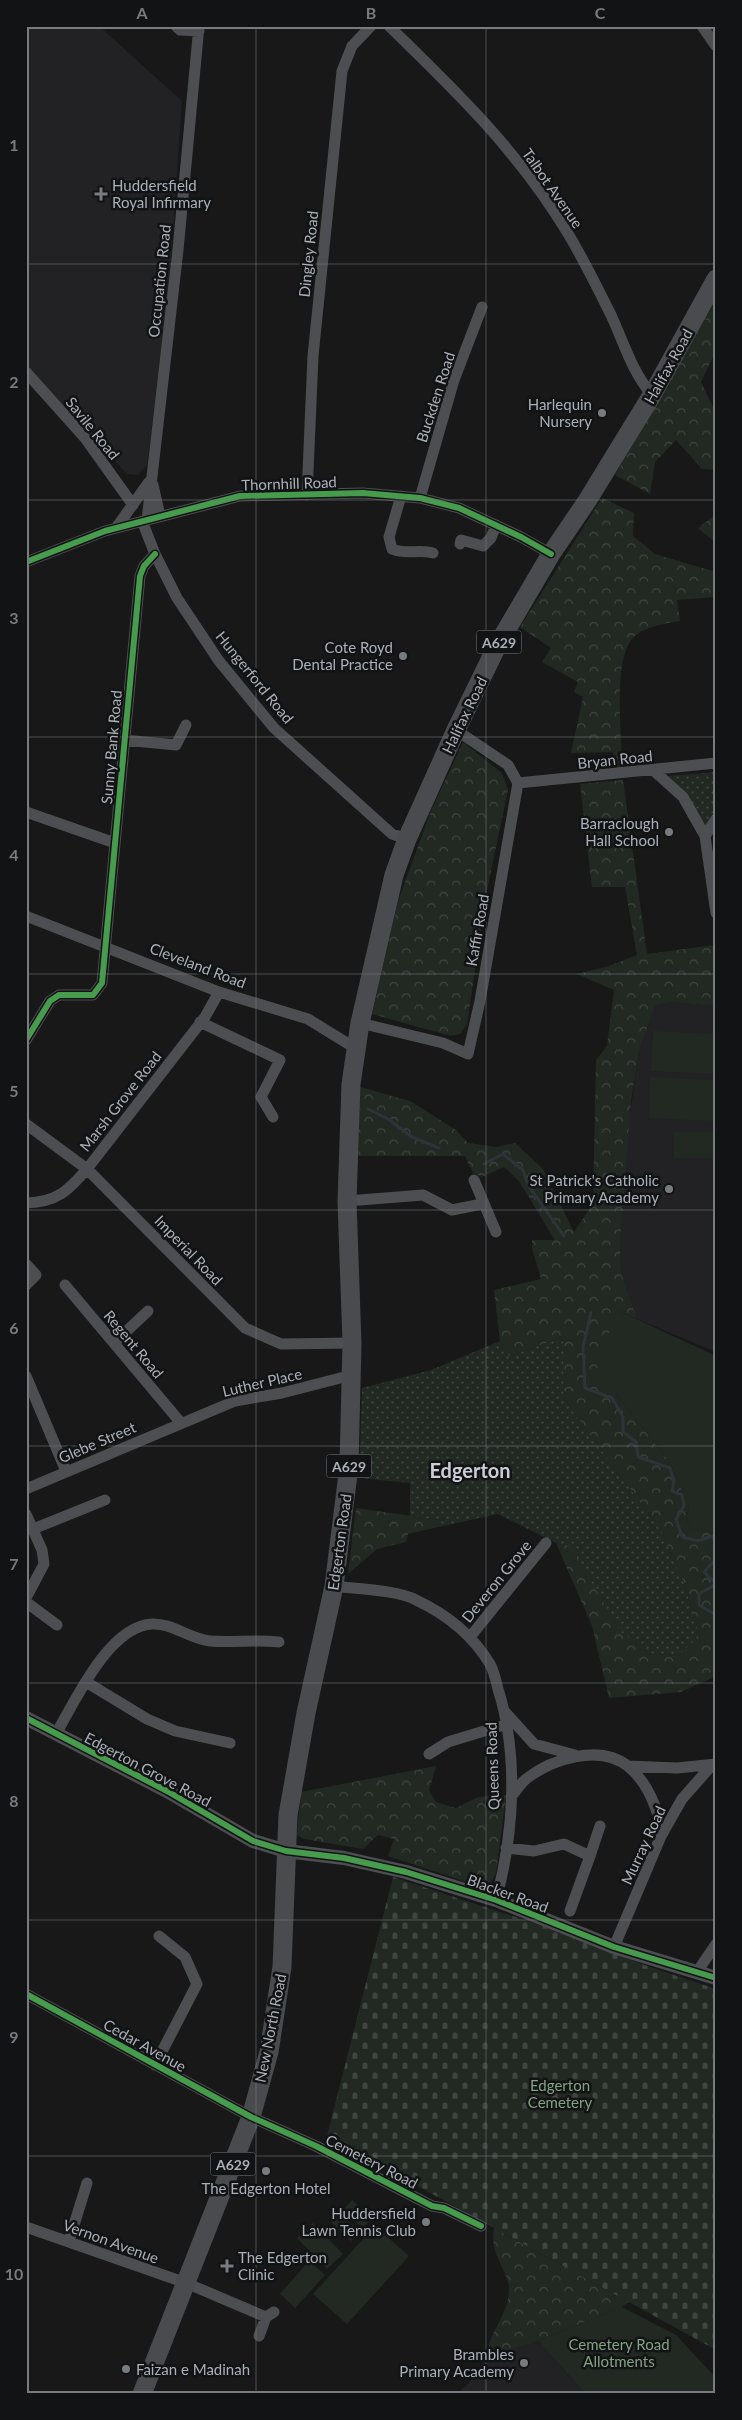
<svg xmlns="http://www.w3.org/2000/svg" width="742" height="2420" font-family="Lato,sans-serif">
  <defs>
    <pattern id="grass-dots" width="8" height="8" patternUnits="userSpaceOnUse" patternTransform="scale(1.25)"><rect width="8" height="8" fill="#222923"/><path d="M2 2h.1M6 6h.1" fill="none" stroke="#3f4641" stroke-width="1.8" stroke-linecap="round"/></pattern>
    <pattern id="forest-crowns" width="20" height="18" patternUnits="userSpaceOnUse" patternTransform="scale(1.25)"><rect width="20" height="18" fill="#222923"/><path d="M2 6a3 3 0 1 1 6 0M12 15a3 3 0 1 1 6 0" fill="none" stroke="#3f4641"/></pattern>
    <pattern id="cemetery-stones" width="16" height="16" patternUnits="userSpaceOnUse" patternTransform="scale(1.25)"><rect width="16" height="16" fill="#222923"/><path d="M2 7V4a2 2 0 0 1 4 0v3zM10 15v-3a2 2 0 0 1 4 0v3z" fill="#3f4641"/></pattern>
  </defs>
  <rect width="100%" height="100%" fill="#181819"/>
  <path fill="#222224" d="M26 26H99L182 101 169 287 147 465 138 475 127 474 26 366Z
    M671 1002 716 1006V1352L637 1319 621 1273 620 1244 627 1134 639 1052 655 1006Z
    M538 2341 586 2394H457L500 2353Z"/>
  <path fill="url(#grass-dots)" d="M716 772V807L706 826 686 794 668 776Z
    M563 1337V1398L662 1532 684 1583 700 1636 678 1656 647 1653 621 1632 569 1546 556 1543 498 1514 438 1527 439 1520 410 1516V1483L359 1478 362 1388 431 1370 500 1341 509 1356Z"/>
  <path fill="url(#forest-crowns)" d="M716 300V351L701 382 716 414V470L702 469 676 440 655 462 650 494 615 475Z
    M602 498 634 513 633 536 655 554 716 572V597L677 600 680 621C666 623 641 627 631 640 613 666 622 736 622 769H615L613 752 571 753 583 697 574 692 578 682 542 662 551 648 520 627Z
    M716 514V543L698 528Z
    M463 742 502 773 508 790 486 895 467 1024 460 1034 451 1036 372 1014 398 901 431 811Z
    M623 780 647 954 715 945 716 952V1006L671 1002 655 1006 639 1052 631 1101 620 1244 621 1273 637 1319 617 1310 616 1394 669 1461 689 1505 686 1521 692 1530 716 1533V1676L681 1692 609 1698 592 1626 556 1543 570 1546 621 1632 647 1653 678 1656 700 1636 684 1583 662 1532 563 1398V1337L509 1356 500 1341 494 1290 541 1279 532 1248V1240H555L519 1181 504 1167 482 1177 473 1173 465 1156H358L360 1087 410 1101 456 1130 468 1143 496 1147 515 1143 543 1169 574 1232 593 1204 596 1060 607 1046 614 990 577 974 609 966 637 955 625 887H592L580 784Z
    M356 1508 439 1520 438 1527 408 1534 406 1542 377 1549 348 1574Z
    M436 1766 429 1790 436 1802 456 1808 478 1797 506 1795 496 1873 488 1889 388 1856 394 1839 378 1835 363 1849 304 1839 297 1835 301 1792Z
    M494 2228 629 2302 622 2307 538 2341 500 2353 479 2373C483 2361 487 2348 492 2336 499 2321 509 2307 509 2290 509 2270 489 2256 494 2228Z"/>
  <path fill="url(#cemetery-stones)" d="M393 1877 540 1925 650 1967 716 1989V2350L327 2136Z"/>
  <path fill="#222923" d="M653 1031 716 1034V1074L651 1071Z
    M650 1077 716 1080 714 1121 649 1118Z
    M674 1132H716V1158H674Z
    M617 1310 716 1356V1533L692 1530 686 1521 689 1505 669 1461 616 1394 592 1384Z
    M352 2200 372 2218 363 2228 343 2210Z
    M339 2213 360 2231 351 2241 331 2222Z
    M313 2223 343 2254 327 2269 297 2238Z
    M375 2226 409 2256 347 2324 313 2294Z
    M309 2261 325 2275 295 2308 280 2294Z
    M622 2307 676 2335 716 2378V2394H586L538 2341Z"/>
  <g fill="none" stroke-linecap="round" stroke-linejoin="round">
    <path stroke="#2c343a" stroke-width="3" d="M368 1109 388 1119 412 1137 439 1148
      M484 1164 503 1154 523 1170 528 1185 564 1236
      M591 1312 583 1347 585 1388 612 1398 623 1417V1432L636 1442 638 1457 670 1468 674 1481 672 1491 682 1495 684 1506 676 1519 682 1537 698 1541 712 1536 716 1542
      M716 1559 704 1572 716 1584 699 1594V1605L716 1615"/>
    <path stroke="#4d4e51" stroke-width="11" d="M176 26 180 30 199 31
      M389 26C455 90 519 152 567 232 583 258 597 287 611 315 624 343 632 372 652 395
      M702 26 716 46
      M26 372 85 438 133 505
      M153 485 160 516
      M307 495 313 356 342 71 352 46 371 26
      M401 496 389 537 392 549C406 555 419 549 433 553
      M420 498 454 380 482 307
      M147 520 178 250 199 26
      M142 521 155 554 177 598 219 661 274 728 392 834 407 839
      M116 528 149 482
      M460 544 461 540 483 546 491 538 496 525
      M26 562 105 531 240 496 363 493 420 498 459 508 521 537 551 554
      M124 740 176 745 186 725
      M653 770 683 797 705 836 716 913
      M518 783 716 763
      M26 812 115 843
      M705 836 716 819
      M26 916 219 992 308 1019 355 1048
      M200 1022 280 1060 261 1097 273 1117
      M360 1023 443 1043 468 1054 480 1001 518 783 508 765 456 730
      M26 1040 50 1001 59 995H93L102 983 140 576 144 566 155 554
      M26 1124 87 1169 245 1328 281 1344 352 1343
      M474 1180 496 1232
      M347 1201 423 1195 452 1210 482 1204
      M26 1203C57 1202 68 1191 87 1169L205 1017 219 992
      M26 1264 36 1275 26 1285
      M65 1285 181 1423
      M114 1343 148 1311
      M26 1376 66 1471
      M26 1489 235 1401 282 1393 352 1375
      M26 1514 42 1550 44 1564 26 1598
      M33 1529 105 1500
      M334 1586C357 1589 397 1590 416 1600 446 1614 473 1636 490 1664 494 1671 496 1681 498 1689 519 1755 514 1834 496 1900
      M26 1602 57 1625
      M470 1637 546 1543
      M86 1682 147 1719 175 1731 230 1743
      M505 1712 534 1744 575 1755
      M56 1734C75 1701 109 1626 152 1624 172 1623 190 1639 210 1641 233 1643 256 1639 279 1642
      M429 1754 448 1742 507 1724
      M628 1766 677 1768 716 1764
      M511 1797C516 1791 520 1784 526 1779 552 1759 600 1743 629 1767 649 1784 657 1809 663 1833
      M506 1848 534 1851 564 1844 590 1856 570 1911
      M590 1856 600 1826
      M614 1947 661 1836 682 1799 712 1765
      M697 1972 716 1944
      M26 1994 251 2117 316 2146 432 2206 444 2208 481 2226
      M155 2065 197 1984 185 1957 159 1936
      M26 2227 186 2283 266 2317
      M69 2241 87 2183
      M259 2336 266 2317 274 2312"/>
    <path stroke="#4d4e51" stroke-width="14" d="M26 1718 167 1791 253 1841 286 1851 344 1858 406 1872 496 1900 614 1947 716 1978"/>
    <path stroke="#4a4b4e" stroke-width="19" d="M142 2394 251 2117 269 2052 282 1967 288 1815 306 1713 334 1586 349 1466 352 1343 347 1201 351 1084 360 1023 394 875 407 839 456 730 497 646 551 554 587 501 652 395 716 279"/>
    <g stroke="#121314" stroke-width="9">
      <path id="cycleway" d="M26 562 105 531 240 496 363 493 420 498 459 508 521 537 551 554
        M26 1040 50 1001 59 995H93L102 983 140 576 144 566 155 554
        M26 1718 167 1791 253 1841 286 1851 344 1858 406 1872 496 1900 614 1947 716 1978
        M26 1994 251 2117 316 2146 432 2206 444 2208 481 2226"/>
    </g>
    <use href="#cycleway" stroke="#469c4c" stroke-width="6"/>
  </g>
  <path fill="none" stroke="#787b80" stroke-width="1" stroke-opacity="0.55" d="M256 26V2394M486 26V2394M26 264H716M26 500H716M26 737H716M26 974H716M26 1210H716M26 1446H716M26 1683H716M26 1920H716M26 2156H716"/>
  <g fill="#787b80" stroke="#121314" stroke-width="2">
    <path d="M98.5 186.5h5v5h5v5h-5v5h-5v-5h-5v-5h5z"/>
    <circle cx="602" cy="413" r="5"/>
    <circle cx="403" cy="656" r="5"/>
    <circle cx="669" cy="832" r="5"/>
    <circle cx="669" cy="1189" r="5"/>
    <circle cx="266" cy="2171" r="5"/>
    <circle cx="426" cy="2222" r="5"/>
    <path d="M224.5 2258.5h5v5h5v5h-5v5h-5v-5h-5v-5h5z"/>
    <circle cx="524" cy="2363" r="5"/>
    <circle cx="126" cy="2369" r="5"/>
  </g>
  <g text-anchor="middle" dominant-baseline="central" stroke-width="5" stroke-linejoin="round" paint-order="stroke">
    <g fill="#121314" stroke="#7d8187" stroke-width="1">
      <rect x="476.5" y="630.5" width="45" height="23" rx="4"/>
      <rect x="326.5" y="1454.5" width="45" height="23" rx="4"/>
      <rect x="210.5" y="2152.5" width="45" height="23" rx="4"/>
    </g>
    <g font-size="14" font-weight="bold" fill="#abb0b8">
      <text x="499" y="642">A629</text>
      <text x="349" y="1466">A629</text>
      <text x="233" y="2164">A629</text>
    </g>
    <g font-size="15" fill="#abb0b8" stroke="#121314" text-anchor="end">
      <text x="112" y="185" text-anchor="start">Huddersfield<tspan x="112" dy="17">Royal Infirmary</tspan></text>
      <text x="592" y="404">Harlequin<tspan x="592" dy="17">Nursery</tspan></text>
      <text x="393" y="647">Cote Royd<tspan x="393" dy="17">Dental Practice</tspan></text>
      <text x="659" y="823">Barraclough<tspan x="659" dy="17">Hall School</tspan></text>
      <text x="659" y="1180">St Patrick's Catholic<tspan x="659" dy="17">Primary Academy</tspan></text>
      <text x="266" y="2188" text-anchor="middle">The Edgerton Hotel</text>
      <text x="416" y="2213">Huddersfield<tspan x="416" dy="17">Lawn Tennis Club</tspan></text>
      <text x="238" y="2257" text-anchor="start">The Edgerton<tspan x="238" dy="17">Clinic</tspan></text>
      <text x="514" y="2354">Brambles<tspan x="514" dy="17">Primary Academy</tspan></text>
      <text x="136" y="2369" text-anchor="start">Faizan e Madinah</text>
    </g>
    <g font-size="15" fill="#abb0b8" stroke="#121314">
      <text transform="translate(553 188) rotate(55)">Talbot Avenue</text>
      <text transform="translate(308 254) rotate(-84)">Dingley Road</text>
      <text transform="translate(159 281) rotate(-84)">Occupation Road</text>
      <text transform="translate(668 366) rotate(-61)">Halifax Road</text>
      <text transform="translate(435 397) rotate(-72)">Buckden Road</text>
      <text transform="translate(93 428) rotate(51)">Savile Road</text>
      <text transform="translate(289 483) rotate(-2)">Thornhill Road</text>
      <text transform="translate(255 677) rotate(51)">Hungerford Road</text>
      <text transform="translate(464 715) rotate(-64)">Halifax Road</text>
      <text transform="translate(111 747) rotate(-85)">Sunny Bank Road</text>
      <text transform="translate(615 759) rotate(-6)">Bryan Road</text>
      <text transform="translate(477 930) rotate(-80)">Kaffir Road</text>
      <text transform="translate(198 965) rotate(21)">Cleveland Road</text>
      <text transform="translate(120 1101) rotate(-52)">Marsh Grove Road</text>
      <text transform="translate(189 1250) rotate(46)">Imperial Road</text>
      <text transform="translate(134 1344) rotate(50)">Regent Road</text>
      <text transform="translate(262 1382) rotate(-13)">Luther Place</text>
      <text transform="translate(97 1442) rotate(-23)">Glebe Street</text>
      <text transform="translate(339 1542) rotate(-82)">Edgerton Road</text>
      <text transform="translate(496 1581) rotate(-51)">Deveron Grove</text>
      <text transform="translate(492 1766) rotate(-92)">Queens Road</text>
      <text transform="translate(148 1769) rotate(28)">Edgerton Grove Road</text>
      <text transform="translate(643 1845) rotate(-65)">Murray Road</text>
      <text transform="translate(508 1893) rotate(20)">Blacker Road</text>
      <text transform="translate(270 2028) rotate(-79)">New North Road</text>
      <text transform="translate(145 2045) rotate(29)">Cedar Avenue</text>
      <text transform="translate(372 2161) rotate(27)">Cemetery Road</text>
      <text transform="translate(111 2241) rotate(20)">Vernon Avenue</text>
    </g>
    <g font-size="15" fill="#83a283" stroke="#121314">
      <text x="560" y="2085">Edgerton<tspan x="560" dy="17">Cemetery</tspan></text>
      <text x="619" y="2344">Cemetery Road<tspan x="619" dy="17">Allotments</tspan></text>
    </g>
    <g font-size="20" font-weight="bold" fill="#cbced5" stroke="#121314">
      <text x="470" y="1470">Edgerton</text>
    </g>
  </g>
  <rect width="742" height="2420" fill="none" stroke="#121314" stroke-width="55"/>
  <rect x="28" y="28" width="686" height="2364" fill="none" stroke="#787b80" stroke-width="2"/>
  <g font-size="16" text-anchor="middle" font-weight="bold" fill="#787b80">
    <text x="142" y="19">A</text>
    <text x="371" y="19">B</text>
    <text x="600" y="19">C</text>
    <text x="14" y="151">1</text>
    <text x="14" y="388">2</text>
    <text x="14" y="624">3</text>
    <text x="14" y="861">4</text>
    <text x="14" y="1097">5</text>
    <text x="14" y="1334">6</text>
    <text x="14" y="1570">7</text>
    <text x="14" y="1807">8</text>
    <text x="14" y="2043">9</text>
    <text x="14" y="2280">10</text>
  </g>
</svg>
